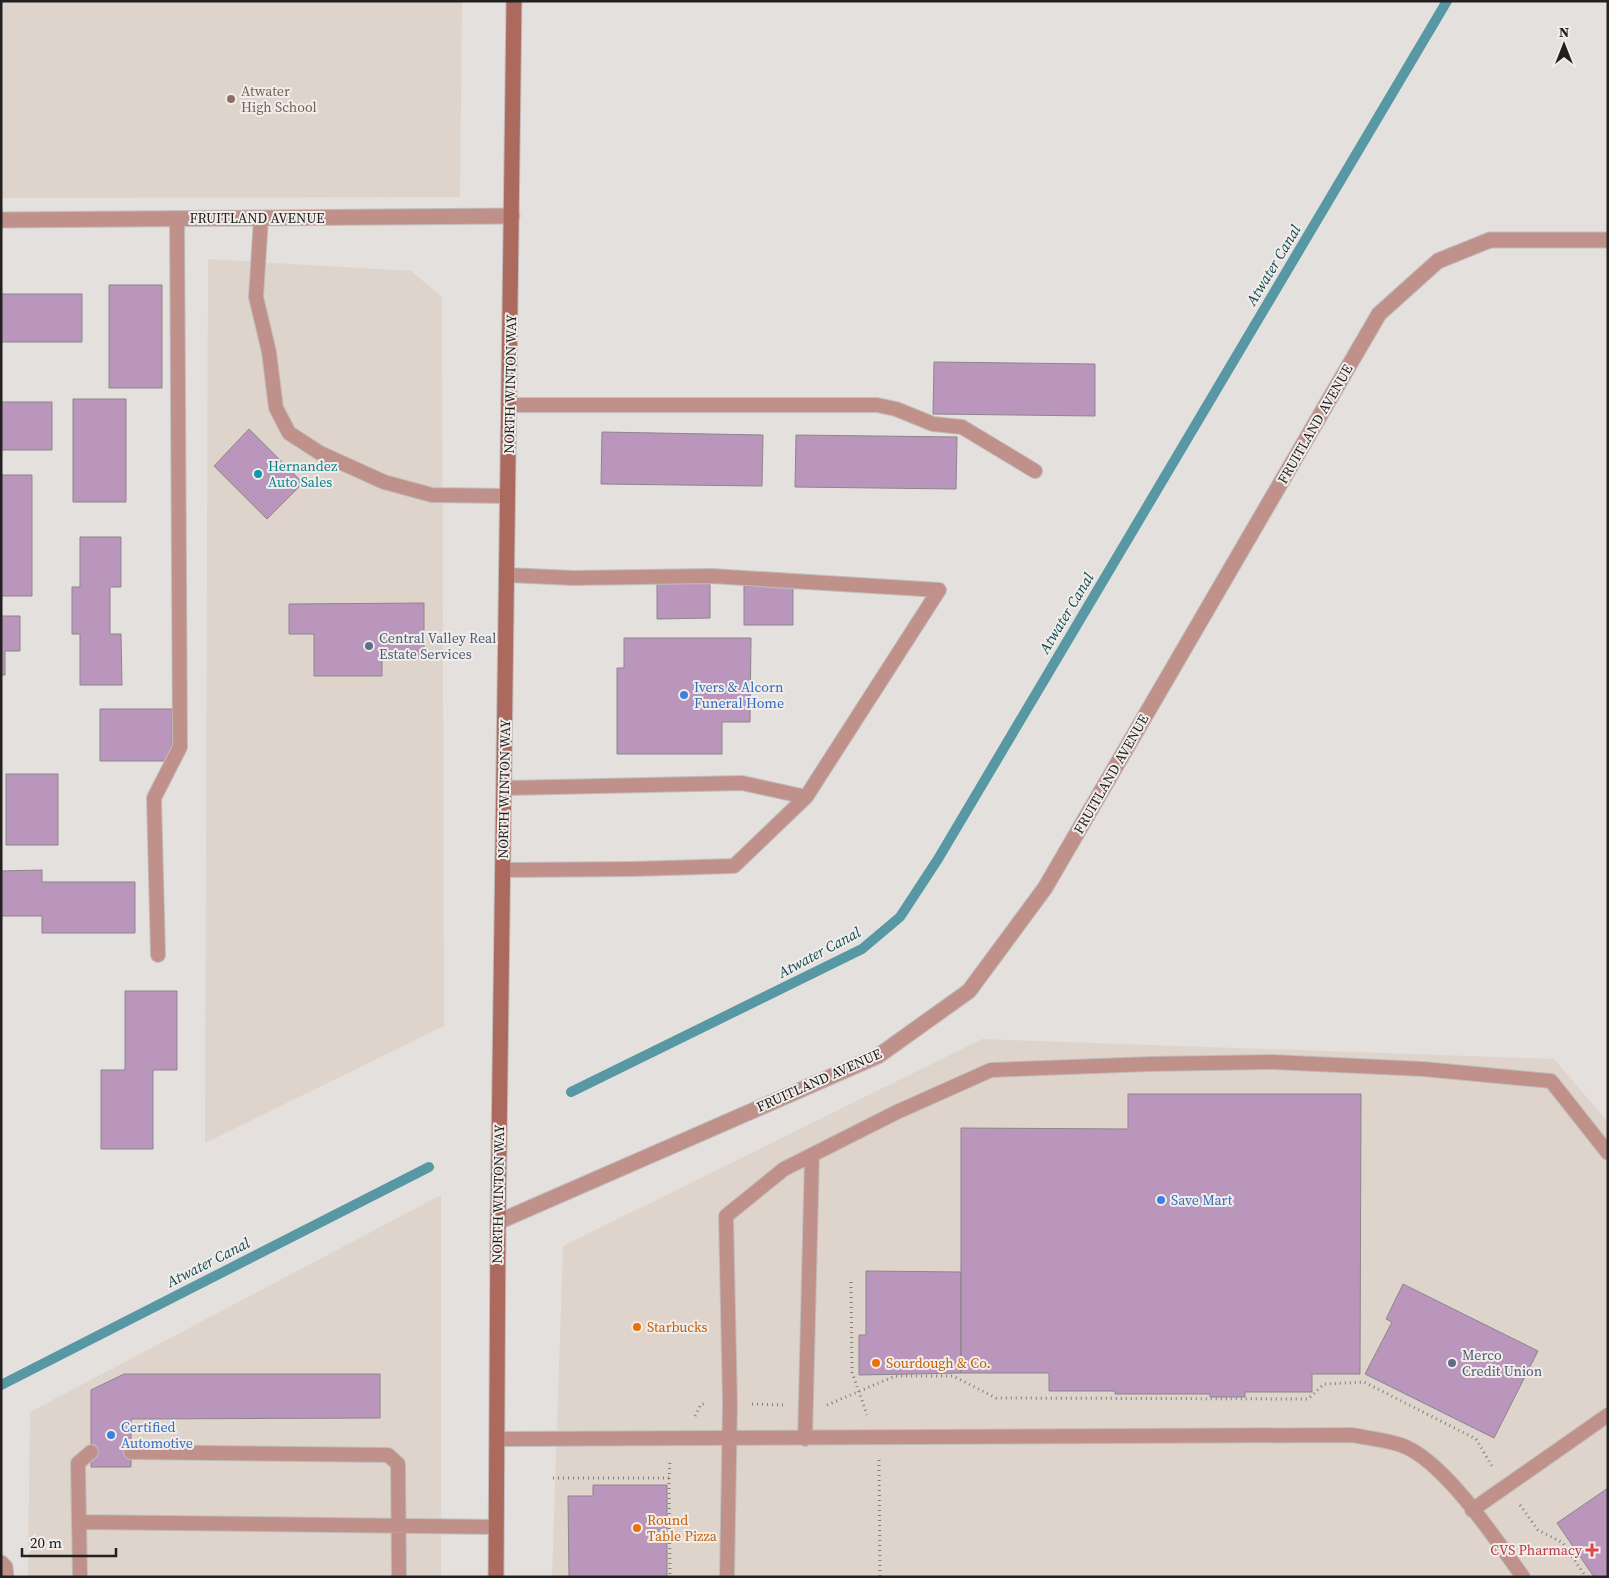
<svg xmlns="http://www.w3.org/2000/svg" width="1609" height="1578" font-family="'Source Serif 4',serif">
  <rect width="100%" height="100%" fill="#e4e0dd"/>
  <path fill="#ded4cc" d="M1 1H462L460 197 1 198Z
    M208 259 411 271 442 297 444 1026 205 1143Z
    M982 1039 1554 1059 1608 1122V1577H552L563 1246Z
    M441 1195V1577H28L30 1412Z"/>
  <g fill="none" stroke-linecap="round" stroke-linejoin="round">
    <path stroke="#5798a4" stroke-width="10" d="M571 1092 862 949 900 917 938 859 1447 1
      M1 1385 429 1167"/>
  </g>
  <path fill="#ba96bd" stroke="#8a878a" d="M109 285H162V388H109Z
    M1 294H82V342H1Z
    M934 362 1095 364V416L933 414Z
    M73 399H126V502H73Z
    M1 402H52V450H1Z
    M249 429 303 483 267 519 214 466Z
    M602 432 763 435 762 486 601 484Z
    M796 435 957 437 956 489 795 487Z
    M1 475H32V596H1Z
    M80 537H121V587H110V634H121L122 685H80V634H72V587H80Z
    M657 577H710V618L657 619Z
    M744 586H793V625H744Z
    M424 603V658H382V676H314V634H289V604Z
    M1 616H20V651H5V675H1Z
    M624 638H751L750 722H722V754H617V668H624Z
    M100 709H172V761H100Z
    M6 774H58V845H6Z
    M42 870V882H135V933H42V916H1V871Z
    M125 991H177V1070H153V1149H101V1070H125Z
    M1128 1094H1361L1360 1374H1312V1392H1245V1397H1210V1394H1115V1391H1049V1373H961V1128L1128 1129Z
    M866 1271 961 1272V1373L859 1375V1335H866Z
    M1403 1284 1538 1351 1494 1438 1365 1374 1392 1322 1386 1319Z
    M124 1374H380V1418L131 1419V1467H91V1390Z
    M593 1485H667V1577H569L568 1496H593Z
    M1608 1488V1577H1594L1557 1523Z"/>
  <g fill="none" stroke-linecap="round" stroke-linejoin="round">
    <g stroke="#c1bebb" stroke-width="16">
      <path id="lane" d="M261 218 256 297 269 352 276 408 289 433 320 453 384 482 432 495 508 496
        M510 405H877L896 409 933 424 962 427 1035 471
        M504 788 742 783 806 797
        M503 870 633 869 734 866 806 797 939 590 711 576 573 578 507 575
        M158 955 154 798 180 747 177 218
        M497 1439 1352 1435C1368 1438 1386 1440 1401 1445 1444 1460 1496 1540 1523 1577
        M805 1439 812 1155
        M131 1452 388 1455 398 1464 399 1577
        M1472 1510 1608 1415
        M79 1522 78 1463 91 1452
        M80 1577 79 1522 496 1527
        M727 1577 730 1404 726 1216 784 1169 897 1112 991 1070 1151 1064 1272 1062 1423 1069 1551 1081 1608 1153"/>
    </g>
    <g stroke="#c1bebb" stroke-width="17">
      <path id="street" d="M1 220 512 216
        M498 1222 878 1056 969 991 1045 888 1379 314 1438 261 1490 240H1608
        M1 1563 5 1567 6 1577"/>
    </g>
    <g stroke="#c1bebb" stroke-width="17">
      <path id="secondary" d="M496 1577 498 1222 514 1"/>
    </g>
    <path stroke="#817f7d" stroke-width="3" stroke-dasharray="1 4" stroke-linecap="butt" d="M851 1282 852 1372 867 1415
      M752 1404 784 1405
      M827 1405 895 1376H953L996 1398 1308 1399 1324 1384 1364 1382 1476 1439 1493 1468
      M695 1416 701 1404H706
      M879 1460 880 1577
      M553 1478H669L670 1461
      M669 1478 670 1577
      M1520 1505 1538 1530 1563 1543 1586 1577"/>
    <use href="#lane" stroke="#c0918a" stroke-width="14"/>
    <use href="#street" stroke="#c0918a" stroke-width="15"/>
    <use href="#secondary" stroke="#ac6a5f" stroke-width="15"/>
  </g>
  <circle fill="#8d6e63" stroke="#f1edea" stroke-width="2" cx="231" cy="99" r="5"/>
  <circle fill="#0f9aa8" stroke="#f1edea" stroke-width="2" cx="258" cy="474" r="5"/>
  <g fill="#5c6f8a" stroke="#f1edea" stroke-width="2">
    <circle cx="369" cy="646" r="5"/>
    <circle cx="1452" cy="1363" r="5"/>
  </g>
  <g fill="#3f7fe0" stroke="#f1edea" stroke-width="2">
    <circle cx="684" cy="695" r="5"/>
    <circle cx="1161" cy="1200" r="5"/>
    <circle cx="111" cy="1435" r="5"/>
  </g>
  <g fill="#e8710a" stroke="#f1edea" stroke-width="2">
    <circle cx="637" cy="1327" r="5"/>
    <circle cx="876" cy="1363" r="5"/>
    <circle cx="637" cy="1528" r="5"/>
  </g>
  <path fill="#e0444e" stroke="#f1edea" stroke-width="2" d="M1589.5 1542.5h5v5h5v5h-5v5h-5v-5h-5v-5h5z"/>
  <g text-anchor="middle" dominant-baseline="central" stroke-width="4" stroke-linejoin="round" paint-order="stroke">
    <g font-size="14" fill="#785e54" stroke="#f1edea" text-anchor="start">
      <text x="241" y="91">Atwater<tspan x="241" dy="16">High School</tspan></text>
    </g>
    <g font-size="14" fill="#222120" stroke="#f1edea">
      <text x="257" y="218">FRUITLAND AVENUE</text>
      <text transform="translate(510 384) rotate(-89)">NORTH WINTON WAY</text>
      <text transform="translate(1315 424) rotate(-60)">FRUITLAND AVENUE</text>
      <text transform="translate(1111 774) rotate(-60)">FRUITLAND AVENUE</text>
      <text transform="translate(504 789) rotate(-89)">NORTH WINTON WAY</text>
      <text transform="translate(819 1080) rotate(-24)">FRUITLAND AVENUE</text>
      <text transform="translate(498 1194) rotate(-89)">NORTH WINTON WAY</text>
    </g>
    <g font-size="14" fill="#0d838f" stroke="#f1edea" text-anchor="start">
      <text x="268" y="466">Hernandez<tspan x="268" dy="16">Auto Sales</tspan></text>
    </g>
    <g font-size="14" fill="#4e5e75" stroke="#f1edea" text-anchor="start">
      <text x="379" y="638">Central Valley Real<tspan x="379" dy="16">Estate Services</tspan></text>
      <text x="1462" y="1355">Merco<tspan x="1462" dy="16">Credit Union</tspan></text>
    </g>
    <g font-size="14" fill="#366cbe" stroke="#f1edea" text-anchor="start">
      <text x="694" y="687">Ivers &amp; Alcorn<tspan x="694" dy="16">Funeral Home</tspan></text>
      <text x="1171" y="1200">Save Mart</text>
      <text x="121" y="1427">Certified<tspan x="121" dy="16">Automotive</tspan></text>
    </g>
    <g font-size="14" fill="#c56008" stroke="#f1edea" text-anchor="start">
      <text x="647" y="1327">Starbucks</text>
      <text x="886" y="1363">Sourdough &amp; Co.</text>
      <text x="647" y="1520">Round<tspan x="647" dy="16">Table Pizza</tspan></text>
    </g>
    <g font-size="14" fill="#be3a42" stroke="#f1edea" text-anchor="end">
      <text x="1582" y="1550">CVS Pharmacy</text>
    </g>
    <g font-size="15" font-style="italic" fill="#104b54" stroke="#f1edea">
      <text transform="translate(1273 265) rotate(-59)">Atwater Canal</text>
      <text transform="translate(1066 613) rotate(-59)">Atwater Canal</text>
      <text transform="translate(819 952) rotate(-28)">Atwater Canal</text>
      <text transform="translate(208 1262) rotate(-27)">Atwater Canal</text>
    </g>
  </g>
  <rect width="1609" height="1578" fill="none" stroke="#222120" stroke-width="5"/>
  <g transform="translate(1564 45)" stroke="#f1edea" stroke-width="4" paint-order="stroke">
  <path d="M0-4L9 19L0 12L-9 19Z" fill="#222120"/>
  <text y="-8" font-size="14" font-weight="bold" text-anchor="middle" fill="#222120">N</text>
  </g>
  <path d="M22 1548v8h94v-8" fill="none" stroke="#222120" stroke-width="2.5"/>
  <text x="30" y="1548" font-size="15" fill="#222120" stroke="#f1edea" stroke-width="4" paint-order="stroke">20 m</text>
</svg>
